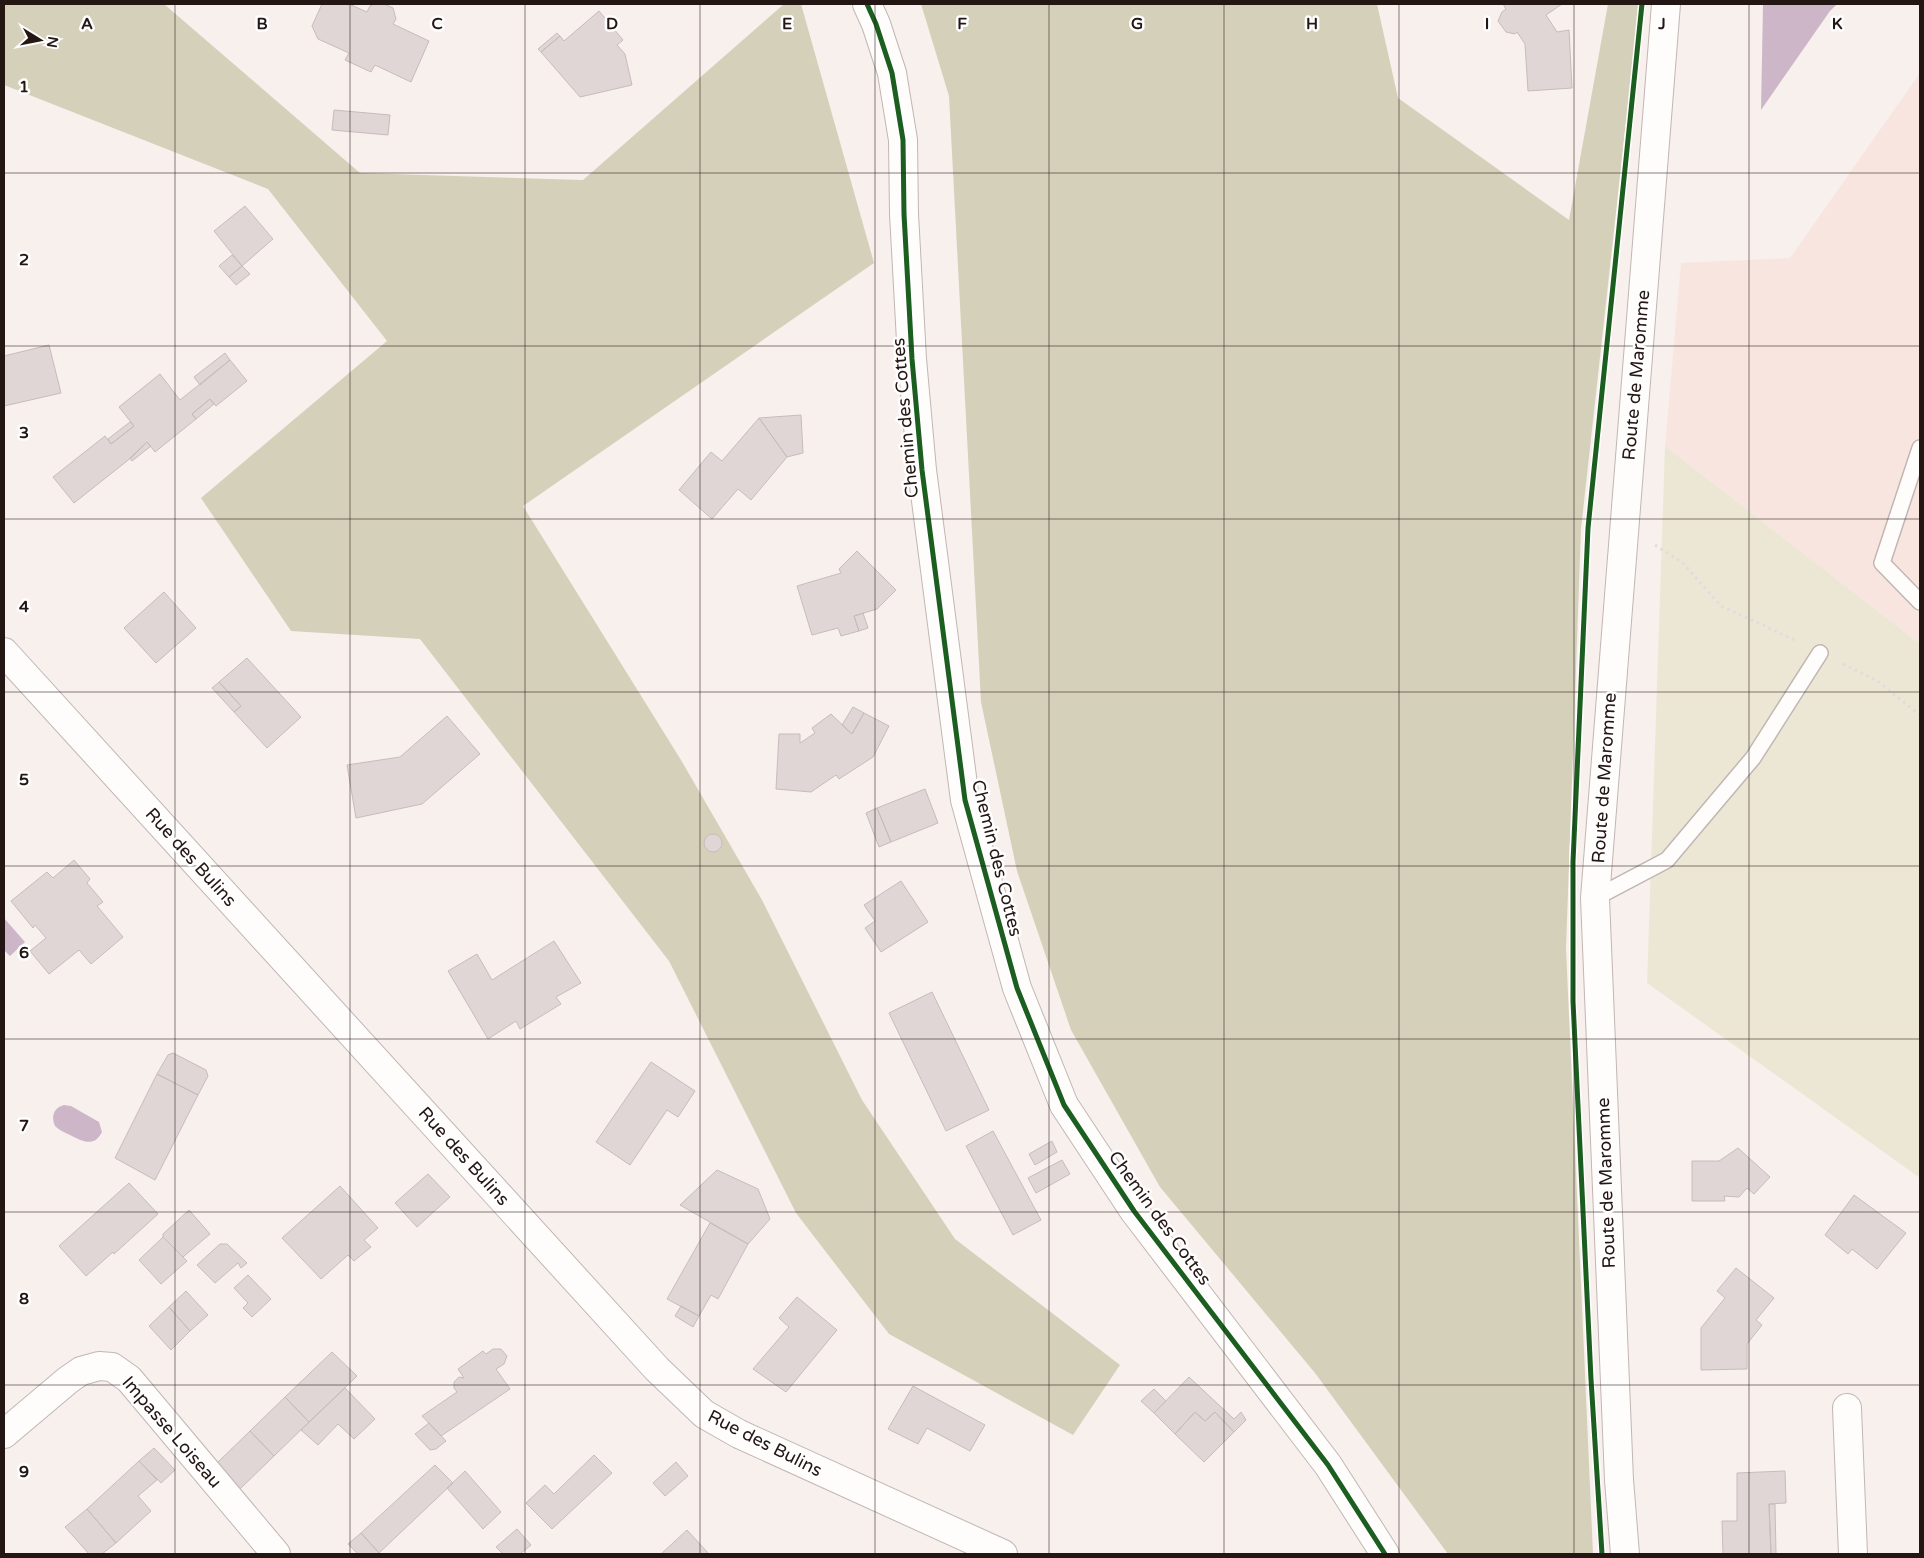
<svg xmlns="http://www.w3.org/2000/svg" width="1924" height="1558" font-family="'Varela Round',sans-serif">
  <rect width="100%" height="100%" fill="#f8f0ed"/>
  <path fill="#f9e5df" d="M1920 73V644L1665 446 1681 263 1790 258Z"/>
  <path fill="#ece7d5" d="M1665 446 1920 644V1178L1647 983Z"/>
  <path fill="#d5d0b9" d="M4 4H164L360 173 583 180 784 4H801L874 263 523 506 681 760 762 900 862 1100 955 1239 1120 1365 1073 1435 889 1334 796 1213 669 961 420 639 291 631 201 498 387 341 268 189 4 85Z
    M921 4H1377L1398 98 1569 220 1608 4H1639L1581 529 1566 948 1593 1554H1448L1315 1373 1160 1187 1071 1030 1017 871 981 702 949 96Z"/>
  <path fill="#ceb6c9" d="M1763 4H1837L1830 11 1761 110Z
    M4 918 25 942 10 956 4 950Z
    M64 1105 71 1106 99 1122 102 1132C94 1148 82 1141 70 1135 64 1132 59 1130 55 1126 51 1117 53 1108 64 1105Z"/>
  <path fill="#e1d6d6" stroke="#c7bcbc" d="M322 4H349L367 12 370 6 374 4H384L393 8 396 19 393 24 429 41 411 82 375 65 371 72 345 60 349 53 318 39 312 26Z
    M1503 4H1562L1546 15 1557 32 1569 30 1572 88 1528 91 1525 44 1517 32 1515 34 1506 32 1498 21 1502 12 1506 9Z
    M599 11 623 40 617 45 625 54 632 85 580 97 541 52 560 36 564 41Z
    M557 33 560 36 541 52 538 49Z
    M334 110 390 115 388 135 332 130Z
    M245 206 273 239 242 266 214 231Z
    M232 255 242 266 229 277 219 266Z
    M242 266 250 274 236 285 229 277Z
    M49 345 61 393 4 406V356Z
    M225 353 230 360 200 385 194 377Z
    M230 360 247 381 216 406 210 399 192 414 196 419 155 452 147 442 132 457 74 503 53 477 105 436 111 444 134 426 119 407 160 374 180 400Z
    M210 399 214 404 196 419 192 414Z
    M801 415 803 453 787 457 759 418Z
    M759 418 787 457 751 500 738 489 712 519 679 490 711 452 722 461Z
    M130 422 134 426 111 444 108 439Z
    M147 442 151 446 132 461 130 458Z
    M857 551 896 590 877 609 854 616 859 631 841 636 838 628 812 635 797 586 841 573 839 569Z
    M164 592 196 628 156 663 124 628Z
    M863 613 868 628 859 631 854 616Z
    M247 658 301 717 267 748 234 712 241 706 219 682Z
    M219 682 241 706 234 712 212 688Z
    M853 707 864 713 852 734 842 725Z
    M864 713 889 726 873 757 839 779 836 775 811 792 776 789 779 734H800V743L815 733 812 728 831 714 852 734Z
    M447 716 480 754 422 804 356 818 347 765 400 757Z
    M925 789 938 823 891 842 877 808Z
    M877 808 891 842 879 847 866 813Z
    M704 843a9 9 0 1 1 18 0a9 9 0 1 1-18 0Z
    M74 860 90 879 87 883 103 902 97 906 123 937 91 964 79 950 49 974 30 951 46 938 35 925 33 928 11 901 47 872 53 878Z
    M901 881 928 922 881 952 865 928 875 921 864 905Z
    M554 941 581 983 556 997 561 1004 520 1029 516 1021 488 1039 448 971 477 954 492 980Z
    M932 992 989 1110 946 1131 889 1013Z
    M173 1053 206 1070 208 1076 198 1095 157 1074 168 1055Z
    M651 1062 695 1091 678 1117 667 1110 630 1165 596 1142Z
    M157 1074 198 1095 155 1180 115 1158Z
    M993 1131 1041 1220 1013 1235 966 1146Z
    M1052 1141 1057 1152 1035 1165 1029 1154Z
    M1738 1148 1770 1177 1754 1194 1747 1188 1739 1197 1724 1196 1725 1201H1692V1161H1719Z
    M1062 1160 1070 1174 1036 1193 1028 1178Z
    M717 1170 758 1189 770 1219 748 1244 680 1205Z
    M428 1174 450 1197 417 1227 395 1203Z
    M129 1183 158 1214 114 1254 113 1252 86 1276 59 1246Z
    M340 1186 378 1228 364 1240 371 1247 354 1261 348 1255 321 1279 282 1238Z
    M1854 1195 1906 1233 1877 1269 1852 1249 1848 1254 1825 1235Z
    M189 1210 210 1234 183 1257 163 1237V1234Z
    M710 1223 748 1244 718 1299 711 1295 699 1316 667 1299Z
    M163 1237 187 1261 161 1284 139 1260Z
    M220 1244H227L247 1263 241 1268 238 1263 215 1283 197 1265Z
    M1736 1268 1774 1298 1756 1320 1762 1325 1747 1344V1369L1701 1370V1328L1725 1298 1717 1291Z
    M248 1275 271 1299 252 1317 243 1308 248 1303 234 1288Z
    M186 1291 208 1315 190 1331 169 1307Z
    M797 1297 837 1330 786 1392 753 1369 789 1327 779 1318Z
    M681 1306 699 1316 693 1327 675 1316Z
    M169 1307 190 1331 171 1350 149 1326Z
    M493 1349H501L507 1356 504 1364 496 1369 510 1389 441 1436 422 1416 457 1392 454 1388V1382L459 1377 464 1378 458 1369 483 1351 486 1354Z
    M332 1352 357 1376 309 1422 285 1397Z
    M1189 1377 1234 1419 1241 1412 1246 1420 1234 1432 1215 1412 1205 1421 1195 1412 1175 1434 1154 1413Z
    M913 1386 985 1425 970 1451 927 1428 918 1444 888 1429Z
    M345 1388 375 1419 354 1439 338 1424 318 1445 301 1430Z
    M1154 1389 1166 1401 1154 1413 1141 1401Z
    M285 1397 309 1422 274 1456 250 1431Z
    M1195 1412 1205 1421 1215 1412 1234 1432 1204 1462 1175 1434Z
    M429 1423 446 1441 436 1449 430 1450 415 1434Z
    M250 1431 274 1456 240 1489 216 1464Z
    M154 1448 175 1470 161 1483 139 1461Z
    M594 1455 612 1473 552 1529 526 1503 545 1485 554 1494Z
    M139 1461 157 1480 138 1496 151 1511 116 1543 87 1509Z
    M676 1462 688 1476 665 1496 653 1483Z
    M435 1465 453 1483 379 1553 361 1533Z
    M465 1471 501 1512 483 1529 447 1488Z
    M1785 1471 1786 1503 1769 1504 1771 1554H1723L1722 1521H1737V1473Z
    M1769 1504H1775L1776 1554H1771Z
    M87 1509 116 1543 102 1554H89L65 1527Z
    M517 1529 531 1545 520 1554H503L496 1547Z
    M687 1530 709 1554H661Z
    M361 1533 379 1553 378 1554H358L348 1544Z"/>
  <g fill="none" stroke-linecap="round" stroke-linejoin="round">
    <g stroke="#c1b6b3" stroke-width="18">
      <path id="lane" d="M1920 448 1882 563 1920 602
        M1595 898 1667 860 1753 758 1820 653"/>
    </g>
    <g stroke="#c1b6b3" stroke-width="30">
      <path id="street" d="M867 4 876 24 892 73 903 140 904 214 912 359 922 470 965 800 1017 988 1064 1105 1134 1211 1328 1465 1385 1554
        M4 652 657 1369 704 1414 739 1434 1003 1554
        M1847 1408 1853 1554
        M4 1434 68 1380 81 1371 99 1366 112 1367 129 1379 276 1554"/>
    </g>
    <g stroke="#c1b6b3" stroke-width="30">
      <path id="secondary" d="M1625 1554 1619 1480 1595 898 1666 4"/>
    </g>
    <path stroke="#dfdcdc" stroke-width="3" stroke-dasharray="2.5 4" stroke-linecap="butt" d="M1655 545 1683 563 1721 606 1797 641
      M1843 664 1876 680 1920 715"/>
    <use href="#lane" stroke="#fefdfc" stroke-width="15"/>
    <use href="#street" stroke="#fefdfc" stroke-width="28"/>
    <use href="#secondary" stroke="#fefdfc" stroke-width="28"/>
    <g stroke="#fefefe" stroke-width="8">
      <path id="cycleway" d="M867 4 876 24 892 73 903 140 904 214 912 359 922 470 965 800 1017 988 1064 1105 1134 1211 1328 1465 1385 1554
        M1602 1554 1591 1379 1573 1001V862L1588 528 1642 4"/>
    </g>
    <use href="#cycleway" stroke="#1b5e20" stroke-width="5"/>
  </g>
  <path fill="none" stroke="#241613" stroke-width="1" stroke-opacity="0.55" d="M175 4V1554M350 4V1554M525 4V1554M700 4V1554M875 4V1554M1049 4V1554M1224 4V1554M1399 4V1554M1574 4V1554M1749 4V1554M4 173H1920M4 346H1920M4 519H1920M4 692H1920M4 866H1920M4 1039H1920M4 1212H1920M4 1385H1920"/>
  <g text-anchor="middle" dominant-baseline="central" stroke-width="5" stroke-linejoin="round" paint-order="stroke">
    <g font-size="18" fill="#241613" stroke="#fefefe">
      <text transform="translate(1636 375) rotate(-85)">Route de Maromme</text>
      <text transform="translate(905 418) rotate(-95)">Chemin des Cottes</text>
      <text transform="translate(1604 778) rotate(-86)">Route de Maromme</text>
      <text transform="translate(191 857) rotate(48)">Rue des Bulins</text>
      <text transform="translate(997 858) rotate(76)">Chemin des Cottes</text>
      <text transform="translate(464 1156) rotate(48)">Rue des Bulins</text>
      <text transform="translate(1606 1183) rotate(-92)">Route de Maromme</text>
      <text transform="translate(1160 1218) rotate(54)">Chemin des Cottes</text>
      <text transform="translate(172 1432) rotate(49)">Impasse Loiseau</text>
      <text transform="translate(765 1443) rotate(27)">Rue des Bulins</text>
    </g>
  </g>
  <g font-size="16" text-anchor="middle" font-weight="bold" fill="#241613" stroke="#fefefe" stroke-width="5" stroke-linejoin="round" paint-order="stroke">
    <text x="87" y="29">A</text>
    <text x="262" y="29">B</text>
    <text x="437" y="29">C</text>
    <text x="612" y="29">D</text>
    <text x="787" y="29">E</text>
    <text x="962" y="29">F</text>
    <text x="1137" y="29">G</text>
    <text x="1312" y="29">H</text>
    <text x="1487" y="29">I</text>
    <text x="1662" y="29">J</text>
    <text x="1837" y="29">K</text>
    <text x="24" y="92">1</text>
    <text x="24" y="265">2</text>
    <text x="24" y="438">3</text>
    <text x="24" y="612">4</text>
    <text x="24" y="785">5</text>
    <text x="24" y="958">6</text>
    <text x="24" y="1131">7</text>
    <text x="24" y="1304">8</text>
    <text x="24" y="1477">9</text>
  </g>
  <rect width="1924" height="1558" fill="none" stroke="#241613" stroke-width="10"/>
  <g transform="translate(40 40) rotate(100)" stroke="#fefefe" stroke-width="4" paint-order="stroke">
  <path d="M0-4L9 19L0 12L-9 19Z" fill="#241613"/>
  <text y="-8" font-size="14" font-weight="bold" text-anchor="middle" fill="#241613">N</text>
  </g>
</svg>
